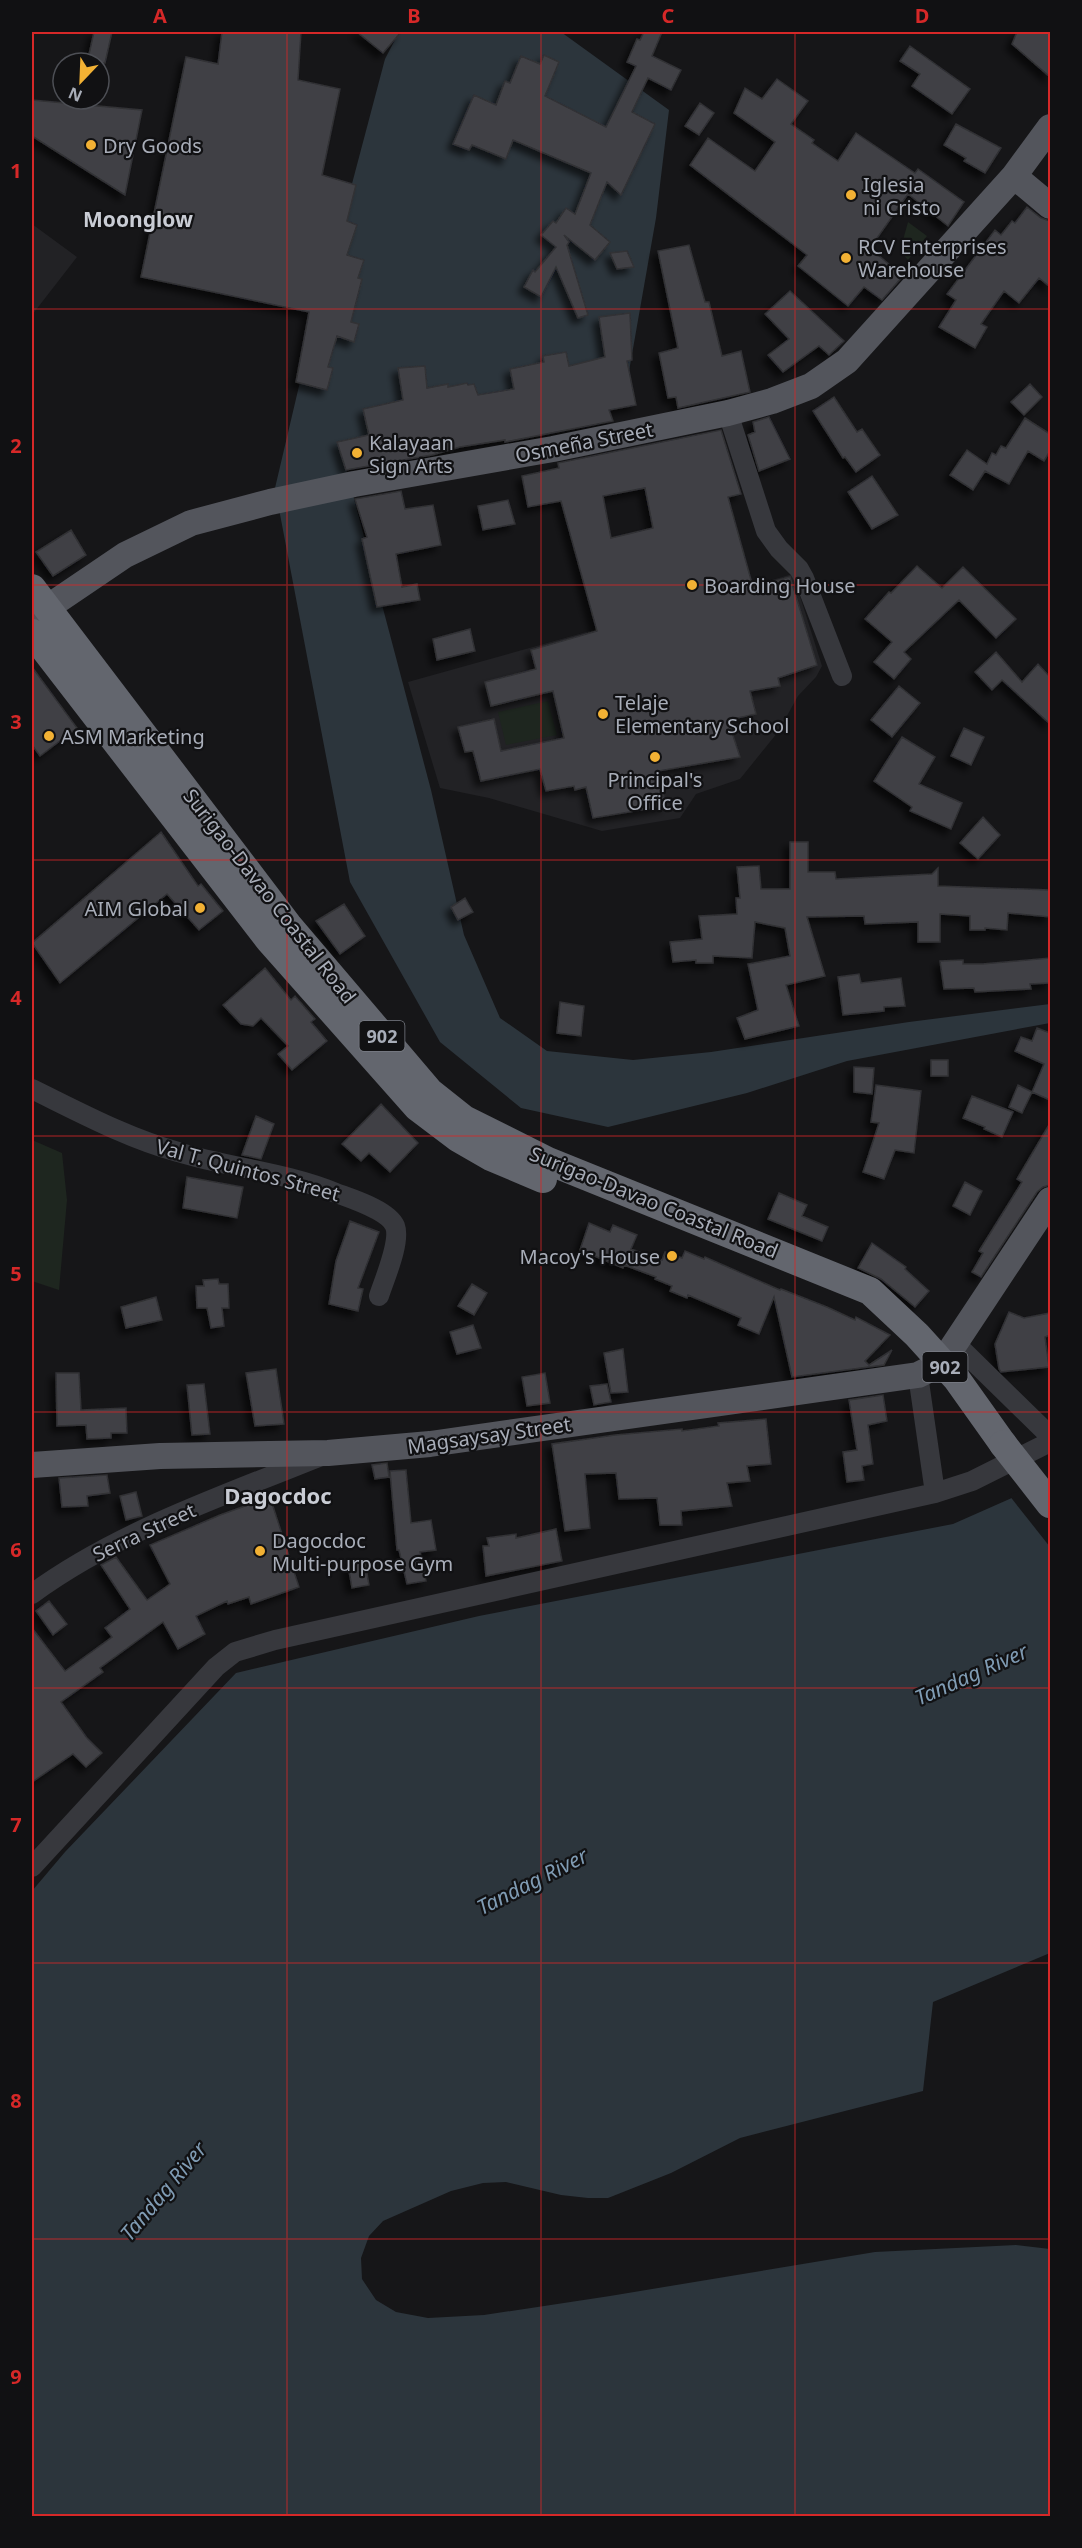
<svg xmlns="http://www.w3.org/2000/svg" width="1082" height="2548" font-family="'Noto Sans',sans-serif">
  <defs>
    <filter id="shadow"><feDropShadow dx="-5.5" dy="5.5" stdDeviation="3" flood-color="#0009"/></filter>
  </defs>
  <rect width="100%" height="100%" fill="#161618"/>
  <path fill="#222225" d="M32 224 77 257 32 315Z
    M793 574 822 666 816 677 798 696 778 732 740 779 696 794 680 818 602 831 489 798 440 788 408 682Z"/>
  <path fill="#1e261f" d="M908 222 927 236 908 260 900 251Z
    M548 701 557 735 506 745 498 712Z
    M32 1140 62 1153 67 1200 59 1290 32 1281Z"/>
  <path fill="#2c353c" d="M399 32H561L669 110 656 218 628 377 534 403 339 442 431 790 464 935 500 1018 547 1051 633 1060 711 1052 909 1022 1050 1004V1023L847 1061 747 1093 608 1127 521 1108 440 1042 350 882 275 488 303 369 385 59Z
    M1050 1481V1953L933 2002 923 2091 740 2138 671 2173 608 2198H588L561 2195 506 2182 483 2183 451 2191 383 2221 369 2236 361 2258 362 2279 376 2300 396 2312 428 2318 484 2315 610 2296 875 2252 1016 2245 1050 2249V2516H32V1891L65 1852 236 1673 479 1616 953 1524Z"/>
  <path fill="#161618" d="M1050 1478V1547L1009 1495Z"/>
  <path fill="#404145" stroke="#303034" stroke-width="1.5" fill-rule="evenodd" filter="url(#shadow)" d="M94 32H112L105 63H87Z
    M222 32H301L298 80 340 89 322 175 356 185 347 221 357 225 347 255 364 260 358 278 362 279 351 322 359 324 354 342 337 336 328 367 333 368 327 390 296 382 309 312 141 277 186 57 218 64Z
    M357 32H401L383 53Z
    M644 32H662L652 56 681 70 671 90 648 78 632 112 655 124 621 195 607 182 590 225 610 242 595 260 564 235 569 242 567 245 588 315 578 318 556 267 541 297 524 287 533 270 535 272 556 247 541 235 553 221 556 223 566 208 575 214 591 173 513 140 506 159 472 145 469 150 453 144 474 95 496 105 505 81 510 83 521 56 540 64 544 55 559 62 545 96 606 127 636 66 627 62 637 39 640 40Z
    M1017 32H1050V77L1012 44Z
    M910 46 970 89 952 114 912 86 920 74 900 61Z
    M777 79 808 101 791 124 814 140 812 143 838 161 856 133 915 173 918 169 964 202 948 226 908 194 870 248 903 276 882 300 864 287 848 306 798 266 807 255 690 165 708 138 755 171 775 142 734 113 745 88 762 99Z
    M32 100 142 110 125 195 32 136Z
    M700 103 714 113 699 135 685 126Z
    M956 124 1001 148 985 173 964 161 966 158 944 145Z
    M1027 207 1041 218 1050 221V287L1039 278 1019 303 1004 291 981 324 987 327 975 348 939 327 956 300 947 294 995 230 1001 235 1012 221 1015 223Z
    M689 245 705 302H709L722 356 741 351 750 392 678 408 676 397 668 398 659 353 678 348 658 251Z
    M627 251 634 267 617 269 610 253Z
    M790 291 844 341 829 355 819 346 783 372 768 355 789 339 765 314Z
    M630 313 632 360 627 361 636 405 609 410 613 421 505 442V440L460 447 432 455 346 470 337 442 369 435 363 409 403 400 398 368 425 366 427 388 448 384V387L467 383 468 385 474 384 478 395 514 389 510 369 544 362 543 356 566 352 569 366 605 357 599 317Z
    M1030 384 1042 397 1024 415 1011 402Z
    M834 397 857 432 862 429 880 455 856 472 845 457 843 458 813 411Z
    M769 417 790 459 759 471 748 435 755 432 753 422Z
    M1025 418 1050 434V451L1044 461 1028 451 1009 484 985 471 973 490 950 475 967 450 987 464 992 453 996 455 1001 446 1006 448Z
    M721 430 741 494 728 497 753 587 790 577 817 665 778 678 780 686 750 691 756 714 728 720 740 757 658 771 666 806 593 818 586 787 575 790 574 786 546 791 540 769 481 781 473 751 465 752 458 727 494 719 501 751 564 738 553 691 491 706 485 682 536 669 531 650 597 631 561 501 528 507 522 476 559 468 558 463ZM645 488 653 528 611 538 603 496Z
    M872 476 898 515 872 529 848 492Z
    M401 491 405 509 433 505 441 545 396 554 402 587 417 584 420 600 377 607 362 539 367 537 355 499Z
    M508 500 515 524 483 530 478 506Z
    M71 530 86 555 53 576 36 552Z
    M917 566 942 588 963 567 1016 619 996 638 959 600 904 652 911 659 894 679 874 662 892 642 865 619 889 592 891 593Z
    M470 629 475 651 437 660 433 639Z
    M996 652 1022 682 1038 664 1050 677V724L1002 680 992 690 975 672Z
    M32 667 77 728 40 756 32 745Z
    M899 686 920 703 892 737 871 720Z
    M964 728 984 737 971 765 951 756Z
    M902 737 935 757 919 784 962 803 951 829 910 811 912 807 874 781Z
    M983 817 1000 835 978 859 960 843Z
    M161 832 198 886 201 884 223 911 199 930 167 894 60 983 32 943Z
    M790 842H808V872H835L836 879 932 874 938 868V886L1050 890V917L1008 913 1007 930 985 928V930H970V916L940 914V942H918V922L865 924 864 916 807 917 825 976 786 985 799 1026 745 1039 737 1018 758 1010 748 964 790 956 785 928 755 922 752 958 713 956V963H696V960L673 962 670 942 702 939 699 916 737 914 736 898H740L737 867 759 866 761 889H790Z
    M465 898 473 912 458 920 451 907Z
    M344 904 365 936 340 954 316 921Z
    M1050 958V983L1030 984 1031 989 975 992 974 988 944 989 940 961 963 960V964H982Z
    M265 968 291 1000 295 996 315 1019 311 1022 327 1041 292 1070 278 1054 288 1046 261 1018 253 1026 241 1024 223 1005Z
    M859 974 861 983 901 978 905 1006 884 1007V1011L843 1015 838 977Z
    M560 1002 584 1006 581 1036 557 1033Z
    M1037 1028 1050 1033V1100L1032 1092 1022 1113 1009 1107 1018 1085 1032 1092 1044 1064 1015 1051 1021 1037 1032 1041Z
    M931 1060H948V1076H931Z
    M854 1067 874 1068 872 1094 854 1092Z
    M876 1085 921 1091 914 1153 895 1150 884 1179 863 1172 879 1123 871 1122Z
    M972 1096 1013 1112 1002 1137 984 1129 985 1127 963 1118Z
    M381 1104 418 1143 390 1172 369 1153 361 1161 342 1144Z
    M256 1116 274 1124 261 1159 242 1155Z
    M1050 1123V1185L1043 1187 1037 1192 981 1277 972 1272 983 1253 979 1251 1022 1182 1017 1179Z
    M187 1177 243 1187 237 1218 183 1208Z
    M965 1182 982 1191 970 1215 953 1206Z
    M779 1193 807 1205 802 1216 828 1227 822 1241 768 1219Z
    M350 1221 379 1232 358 1288 363 1289 358 1311 329 1304 336 1261Z
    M589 1223 610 1232 613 1225 637 1235 631 1249 662 1260 665 1252 682 1258 685 1251 704 1259 705 1257 780 1290 781 1289 827 1307 855 1320 856 1317 890 1335 865 1361 869 1365 892 1350 884 1365 792 1377 774 1297 759 1334 738 1325 741 1318 723 1310 688 1295 687 1298 670 1291 672 1286 655 1279 656 1277 624 1265 623 1268 580 1250Z
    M872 1243 906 1267 905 1269 929 1291 915 1307 881 1279 858 1268Z
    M218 1279 219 1284H228L229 1308H222L224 1326 211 1328 207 1308H197L196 1286H204L203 1280Z
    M472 1284 487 1293 474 1315 458 1306Z
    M156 1297 162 1320 126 1328 121 1307Z
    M1009 1312 1024 1318 1050 1313V1335L1045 1337 1049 1367 1001 1372 999 1369 995 1344Z
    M473 1325 481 1348 457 1354 450 1332Z
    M623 1349 628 1392 611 1393 604 1353Z
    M276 1369 284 1424 255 1426 246 1373Z
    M56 1373H79L81 1410 126 1408 127 1433H111V1438L87 1439 86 1425 57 1426Z
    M545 1373 550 1403 527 1406 522 1377Z
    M204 1384 210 1434 192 1435 187 1385Z
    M607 1384 611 1402 594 1405 590 1386Z
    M883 1395 887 1421 868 1425 873 1464 862 1466 864 1480 847 1482 843 1452 857 1450 849 1400Z
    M766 1419 771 1464 747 1466 750 1481 727 1483 732 1506 681 1511 682 1525H660L657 1498 619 1499 616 1473 585 1474 590 1528 565 1531 552 1444 615 1435 682 1429V1431L719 1426 718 1423Z
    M387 1463 389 1477 375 1479 372 1465Z
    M406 1470 411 1523 431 1520 436 1550 420 1552 426 1581 407 1584 399 1550H397L390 1471Z
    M107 1475 110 1493 87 1496 88 1506 62 1507 59 1478Z
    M136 1492 142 1516 126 1520 120 1496Z
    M270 1497 299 1587 251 1604 249 1597 228 1604 227 1601 196 1616 205 1634 178 1649 163 1622 100 1668 103 1672 61 1702 87 1738 102 1753 86 1767 73 1754 32 1782V1628L65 1671 112 1637 105 1628 130 1609 101 1565 116 1557 147 1600 170 1584 150 1545 220 1515Z
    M556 1529 562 1561 486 1576 483 1546H489L487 1538 516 1534V1538Z
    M365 1562 369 1585 352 1588 348 1565Z
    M49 1601 67 1624 53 1635 36 1611Z"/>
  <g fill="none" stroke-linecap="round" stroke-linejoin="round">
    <path stroke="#37383d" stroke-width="20" d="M728 413 766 531 779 549 799 569 804 578 842 676
      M32 1089C79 1112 127 1138 178 1152 230 1168 285 1172 336 1193 352 1199 388 1210 395 1226 401 1242 384 1280 379 1296
      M956 1344 1050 1436
      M918 1375 935 1493
      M32 1594C118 1531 223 1496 321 1456
      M32 1867 216 1667 235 1652 275 1640 935 1493 972 1481 1050 1442"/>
    <path stroke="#53555c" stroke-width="26" d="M1014 176 1050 206
      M32 618 125 555 191 523 270 502 354 484 553 449 728 413 772 401 811 386 847 361 1014 176 1050 127
      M32 1465 160 1456 328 1453 430 1444 918 1375 942 1363 1050 1200"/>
    <path stroke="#63666e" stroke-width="28" d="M32 588 288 925 430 1092 464 1119 548 1161 870 1291 917 1335 956 1378 1003 1444
      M32 633 269 940 417 1107 458 1138 491 1157 543 1179"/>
    <path stroke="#63666e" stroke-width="28" d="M1003 1444 1050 1504"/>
  </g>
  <path fill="none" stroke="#d62828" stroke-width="1.5" stroke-opacity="0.55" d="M287 32V2516M541 32V2516M795 32V2516M32 309H1050M32 585H1050M32 860H1050M32 1136H1050M32 1412H1050M32 1688H1050M32 1963H1050M32 2239H1050"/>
  <g fill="#f2b134" stroke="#111113" stroke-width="2">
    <circle cx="91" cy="145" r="6"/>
    <circle cx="851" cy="195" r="6"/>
    <circle cx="846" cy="258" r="6"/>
    <circle cx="357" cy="453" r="6"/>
    <circle cx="692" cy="585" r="6"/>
    <circle cx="603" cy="714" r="6"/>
    <circle cx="49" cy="736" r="6"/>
    <circle cx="655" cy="757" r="6"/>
    <circle cx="200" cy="908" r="6"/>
    <circle cx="672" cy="1256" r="6"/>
    <circle cx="260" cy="1551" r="6"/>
  </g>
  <g text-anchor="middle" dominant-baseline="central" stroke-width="4.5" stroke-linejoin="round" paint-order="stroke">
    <g fill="#111113" stroke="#7b7e86" stroke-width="1.5">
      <rect x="359.5" y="1021" width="45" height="30" rx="4.5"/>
      <rect x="922.5" y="1352" width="45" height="30" rx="4.5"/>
    </g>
    <g font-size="18" font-weight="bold" fill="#a8adb8">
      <text x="382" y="1036">902</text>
      <text x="945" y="1367">902</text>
    </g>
    <g font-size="20" fill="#a8adb8" stroke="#111113" text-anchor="start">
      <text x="103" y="145">Dry Goods</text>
      <text x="863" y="184">Iglesia<tspan x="863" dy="23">ni Cristo</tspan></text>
      <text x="858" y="246">RCV Enterprises<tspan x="858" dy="23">Warehouse</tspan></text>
      <text x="369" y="442">Kalayaan<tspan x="369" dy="23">Sign Arts</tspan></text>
      <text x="704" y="585">Boarding House</text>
      <text x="615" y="702">Telaje<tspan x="615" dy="23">Elementary School</tspan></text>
      <text x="61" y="736">ASM Marketing</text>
      <text x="655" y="779" text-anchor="middle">Principal's<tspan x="655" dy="23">Office</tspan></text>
      <text x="188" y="908" text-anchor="end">AIM Global</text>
      <text x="660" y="1256" text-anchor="end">Macoy's House</text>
      <text x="272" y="1540">Dagocdoc<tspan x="272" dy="23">Multi-purpose Gym</tspan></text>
    </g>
    <g font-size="20" fill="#a8adb8" stroke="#111113">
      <text transform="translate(584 442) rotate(-11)">Osmeña Street</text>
      <text transform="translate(270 896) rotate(52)">Surigao-Davao Coastal Road</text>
      <text transform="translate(248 1170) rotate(15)">Val T. Quintos Street</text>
      <text transform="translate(654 1202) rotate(22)">Surigao-Davao Coastal Road</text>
      <text transform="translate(489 1435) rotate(-8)">Magsaysay Street</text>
      <text transform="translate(144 1532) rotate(-25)">Serra Street</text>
    </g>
    <g font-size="21" font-weight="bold" fill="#c9ccd4" stroke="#111113">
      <text x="138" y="219">Moonglow</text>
    </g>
    <g font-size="21" font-style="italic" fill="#7f9bb3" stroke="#111113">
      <text transform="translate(971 1674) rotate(-24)">Tandag River</text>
      <text transform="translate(532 1881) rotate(-27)">Tandag River</text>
      <text transform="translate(163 2191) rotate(-50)">Tandag River</text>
    </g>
    <g font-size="22" font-weight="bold" fill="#c9ccd4" stroke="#111113">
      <text x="278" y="1495">Dagocdoc</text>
    </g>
  </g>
  <rect width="1082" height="2548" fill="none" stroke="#111113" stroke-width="66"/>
  <g transform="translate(81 81) rotate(203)"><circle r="28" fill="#111113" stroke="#4d4f55" stroke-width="1.5"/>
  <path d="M0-4.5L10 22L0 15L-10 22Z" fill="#f2b134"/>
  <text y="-9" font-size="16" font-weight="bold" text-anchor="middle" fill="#a8adb8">N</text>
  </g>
  <rect x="33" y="33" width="1016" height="2482" fill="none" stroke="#d62828" stroke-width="2"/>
  <g font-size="20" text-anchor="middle" font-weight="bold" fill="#d62828">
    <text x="160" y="23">A</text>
    <text x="414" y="23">B</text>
    <text x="668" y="23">C</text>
    <text x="922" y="23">D</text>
    <text x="16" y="178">1</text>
    <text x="16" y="453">2</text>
    <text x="16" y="729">3</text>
    <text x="16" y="1005">4</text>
    <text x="16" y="1281">5</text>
    <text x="16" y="1557">6</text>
    <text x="16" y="1832">7</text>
    <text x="16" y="2108">8</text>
    <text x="16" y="2384">9</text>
  </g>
</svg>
